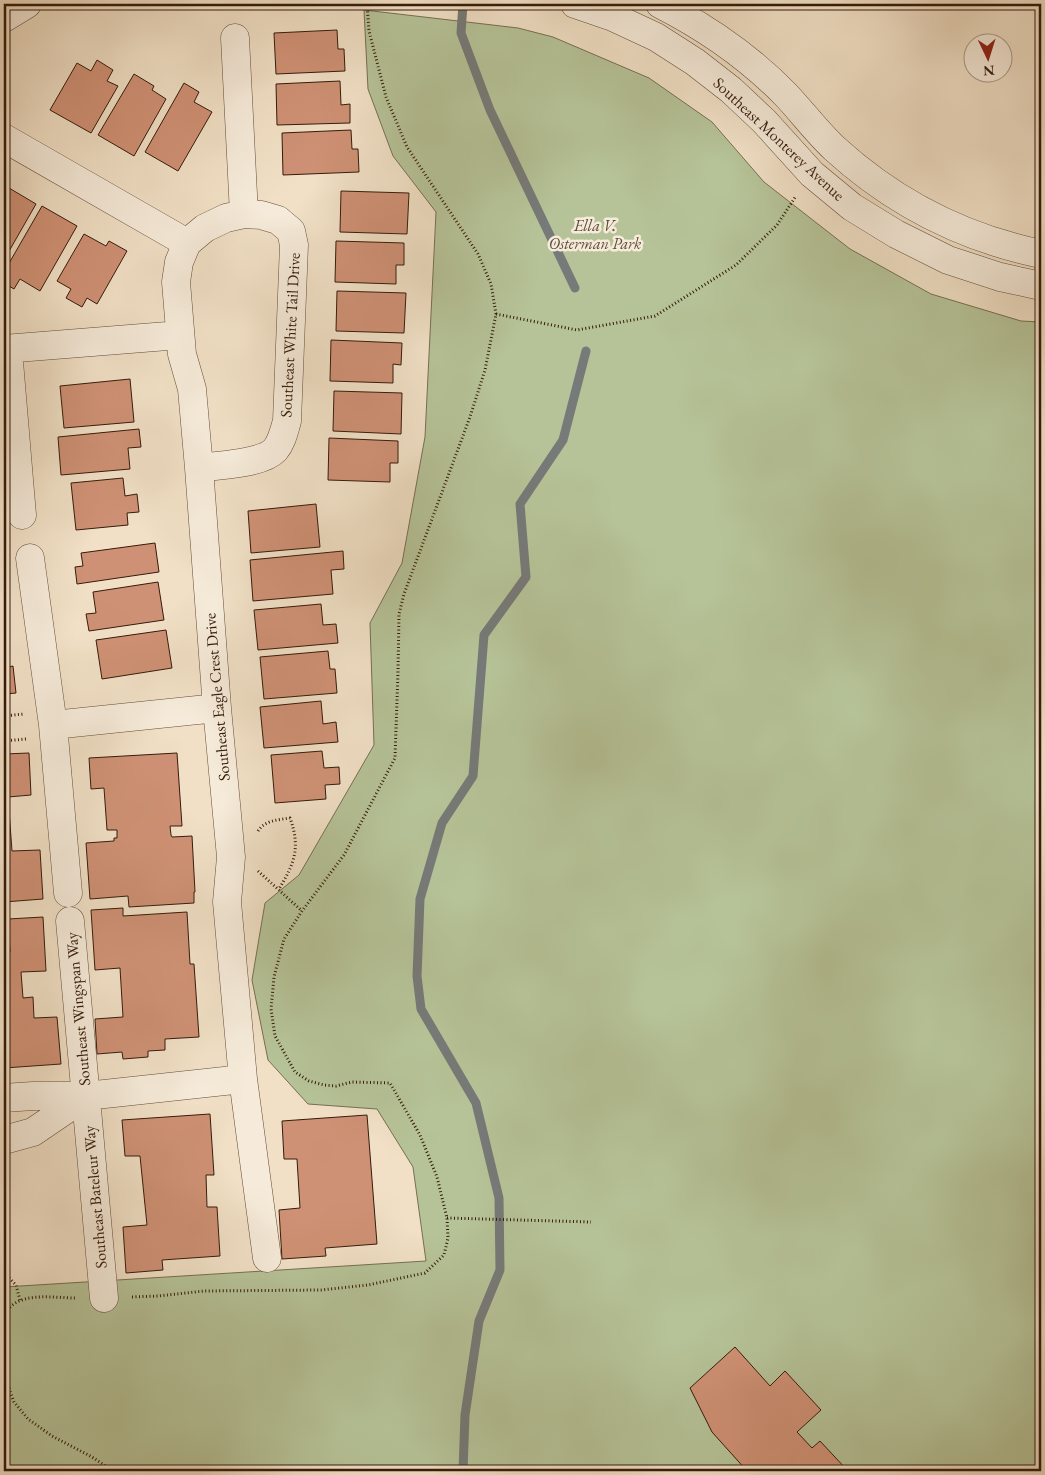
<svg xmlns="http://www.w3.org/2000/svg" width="1045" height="1475" font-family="'EB Garamond',serif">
  <rect width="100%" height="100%" fill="#f1e0c6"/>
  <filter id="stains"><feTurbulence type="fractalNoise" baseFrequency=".004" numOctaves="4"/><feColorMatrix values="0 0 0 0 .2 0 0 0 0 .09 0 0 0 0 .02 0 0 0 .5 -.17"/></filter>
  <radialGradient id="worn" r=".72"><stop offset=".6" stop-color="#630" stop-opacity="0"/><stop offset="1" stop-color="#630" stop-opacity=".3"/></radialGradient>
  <path fill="#b6c398" stroke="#766f52" d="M364 10 518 28 553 37 649 78 712 122 764 182 850 249 931 294 1021 321 1041 322V1471H4V1287L426 1261 413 1167 377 1109 308 1104 268 1060 252 980 265 903 299 875 374 745 370 623 402 563 425 437 436 212 393 156 368 89Z"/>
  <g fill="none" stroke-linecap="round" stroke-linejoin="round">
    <path stroke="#767a78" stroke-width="9" d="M463 4 461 33 490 110 575 288
      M463 1471 465 1415 479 1321 500 1270 499 1198 476 1103 421 1009 417 976 420 899 442 823 473 776 484 635 526 577 520 504 563 440 586 351"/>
  </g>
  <path fill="#cf9175" stroke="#351b0b" d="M337 30 338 49H344L345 71 276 74 274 33Z
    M97 60 113 70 107 81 118 86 91 133 50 110 77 63 91 71Z
    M134 74 154 86 152 90 166 99 134 156 98 135Z
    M340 81 341 105 350 104V123L277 125 276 84Z
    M184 83 199 92 194 102 212 112 178 171 145 152Z
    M351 130 352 149H358L359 172 283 175 282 133Z
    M4 185 36 204 4 260Z
    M341 191 409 193 407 234 340 232Z
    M42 206 77 226 40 291 20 279 14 289 4 283V272Z
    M84 234 106 246 109 241 127 251 97 304 87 298 82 307 66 298 71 289 57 281Z
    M336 241 404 243V265H396V284L335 282Z
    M337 291 406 293 404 333 336 331Z
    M331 340 402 343 401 365 393 364V383L330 381Z
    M130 379 134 422 64 428 60 386Z
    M334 391 402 393 401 434 333 431Z
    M139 429 141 447 128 448 130 469 61 475 58 437Z
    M329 438 398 441V463H390V482L328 480Z
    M123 478 125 496 137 494 139 512 127 513 128 525 76 530 71 483Z
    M316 504 320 547 251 553 248 511Z
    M155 543 159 572 77 584 75 567 83 566 81 553Z
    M343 551 344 569 331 570 333 594 253 601 250 560Z
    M4 559 9 604 4 605Z
    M158 582 164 620 89 631 86 614 96 613 93 592Z
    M321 604 323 625 336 624 338 643 258 650 254 610Z
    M166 630 172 668 102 679 96 640Z
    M328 651 330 669H335L337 693 264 699 260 657Z
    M13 666 16 693 6 694 7 708H4V668Z
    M321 701 323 724 336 722 338 742 264 748 260 707Z
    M322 751 324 768 339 767 340 784 325 785 326 799 275 803 271 755Z
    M29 753 31 795 8 797 12 851 40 850 43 899 4 902V754Z
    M177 753 182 826H170L171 835 172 837 192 836 195 892H194V903L129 907 128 896 90 899 86 843 114 841V838H117V830H107L104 788 91 789 89 758Z
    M123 908V916L187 912 190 964H194L199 1037 165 1039V1050L148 1051V1057L123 1059 122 1052 97 1054 95 1019 123 1017 120 968 95 970 91 910Z
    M43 917 46 971 21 972 23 998 33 997 34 1018 57 1017 61 1064 4 1068V946V952H10L8 919Z
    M210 1114 214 1175H206L207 1207H217L220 1256 162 1260 163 1270 126 1273 123 1227 147 1225 140 1156H125L122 1120Z
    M367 1115 377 1244 325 1248 326 1256 282 1259 279 1210 300 1208 297 1159H284L282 1121Z
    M735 1347 770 1386 785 1371 821 1410 797 1432 812 1448 820 1441 848 1471H778L777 1469 775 1471H747L712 1432 690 1388Z"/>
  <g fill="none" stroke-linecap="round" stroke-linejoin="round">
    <g stroke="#644c3a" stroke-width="29">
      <path id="minor" d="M235 38 244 214
        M4 138 187 243
        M4 349 180 335
        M8 350 22 515
        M199 468C218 465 262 464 275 450 282 442 284 431 287 421L294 245 291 231 278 220 261 215 244 214 226 218 205 228 187 243 179 262 176 282 182 354 192 389 199 468 217 708 231 857 227 902 243 1079 267 1258
        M30 558 53 725 68 893
        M53 725 217 708
        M70 921 104 1298
        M4 1098 33 1096H86L243 1079
        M4 1140 33 1132 86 1096"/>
    </g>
    <g stroke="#644c3a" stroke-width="29">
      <path id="tertiary" d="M575 4 613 17 656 37 695 62 731 90 764 121 812 174 852 207 896 234 948 260 1000 277 1041 286
        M660 4C707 28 749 57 786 95 802 112 817 132 834 148 893 202 964 238 1041 254
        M4 18 27 4"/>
    </g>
    <path stroke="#351b0b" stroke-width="3" stroke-dasharray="1 2.5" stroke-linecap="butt" d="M496 314 577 330 655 316 736 265 777 225 796 196
      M4 716 24 714
      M4 741 26 739
      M258 831C265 820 278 820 290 818 301 848 294 864 279 889
      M258 871 302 911
      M447 1218 591 1222
      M4 1273 16 1285 20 1300
      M132 1297 158 1296 204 1291 321 1290 368 1285 425 1273 444 1255 448 1238 447 1218 437 1177 420 1135 390 1083 352 1082 336 1086 324 1085 309 1081 295 1072 275 1036 271 1009 274 977 284 939 302 911 344 855 395 758 398 672 399 614 404 594 470 417 485 370 496 314 491 284 478 254 407 147 386 97 369 31 367 4
      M4 1316C15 1290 53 1298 75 1298
      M4 1375 14 1402 28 1419 52 1436 92 1457 113 1471"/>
    <use href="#minor" stroke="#f6ebda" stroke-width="28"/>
    <use href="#tertiary" stroke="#f6ebda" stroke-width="28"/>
  </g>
  <g text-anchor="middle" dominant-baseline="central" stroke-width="5" stroke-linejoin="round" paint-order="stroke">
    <g font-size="16" fill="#351b0b" stroke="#f6ebda">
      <text transform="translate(779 139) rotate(43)">Southeast Monterey Avenue</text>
      <text transform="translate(290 335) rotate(-87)">Southeast White Tail Drive</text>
      <text transform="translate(217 697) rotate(-95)">Southeast Eagle Crest Drive</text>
      <text transform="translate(78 1009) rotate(-95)">Southeast Wingspan Way</text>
      <text transform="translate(95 1197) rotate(-95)">Southeast Bateleur Way</text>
    </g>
    <g font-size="16" font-style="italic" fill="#5c4d35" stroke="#f6ebda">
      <text x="595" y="225">Ella V.<tspan x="595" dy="18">Osterman Park</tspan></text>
    </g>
  </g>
  <rect width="1045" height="1475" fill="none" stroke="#f1e0c6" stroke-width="20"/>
  <rect x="5" y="5" width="1035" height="1465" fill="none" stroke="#351b0b" stroke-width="2.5"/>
  <rect x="10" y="10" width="1025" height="1455" fill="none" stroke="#351b0b"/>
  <g transform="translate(988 58) rotate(176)"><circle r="24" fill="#f6ebda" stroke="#a99887"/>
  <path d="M0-4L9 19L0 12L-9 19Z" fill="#8f2418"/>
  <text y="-8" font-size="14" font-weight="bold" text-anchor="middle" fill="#351b0b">N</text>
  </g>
  <rect width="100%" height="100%" filter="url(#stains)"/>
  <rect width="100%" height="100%" fill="url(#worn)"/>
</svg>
